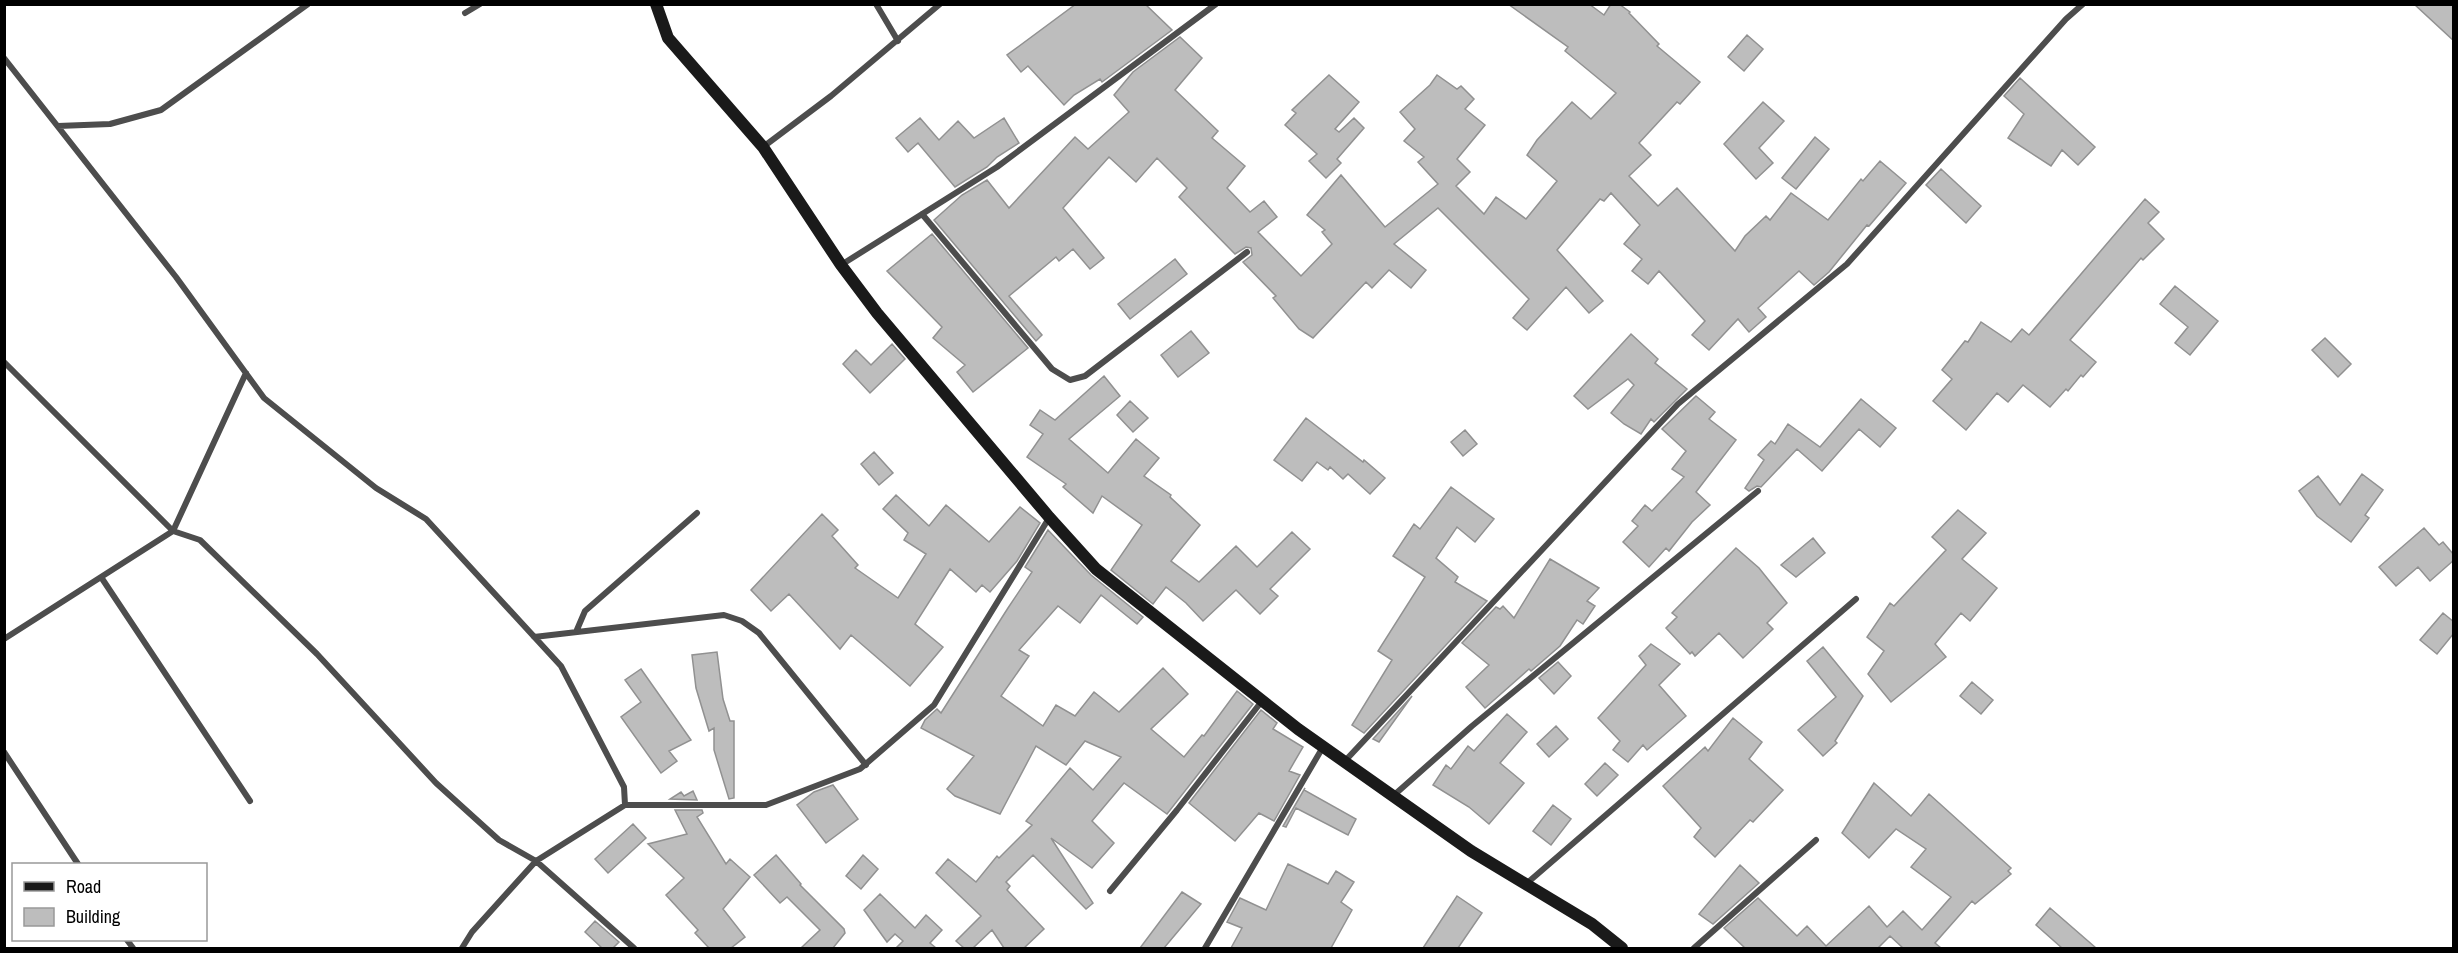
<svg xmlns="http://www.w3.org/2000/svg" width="2458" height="953" font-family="'Archivo Narrow',sans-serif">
  <rect width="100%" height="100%" fill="#fff"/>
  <path fill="#bdbdbd" stroke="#919191" stroke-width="1.5" d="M1076 4H1145L1172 30 1102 82 1100 79 1074 95 1064 105 1028 66 1021 72 1007 55Z
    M1508 4H1589L1604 15 1611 4H1619L1630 12 1629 13 1659 44 1657 46 1700 82 1680 104 1677 102 1639 143 1651 155 1629 176 1658 206 1677 188 1735 251 1745 236 1766 216 1770 220 1791 193 1828 220 1861 179 1863 181 1880 161 1906 183 1869 226 1867 225 1829 272 1814 285 1799 271 1758 308 1766 317 1749 332 1738 319 1709 350 1692 335 1705 321 1659 271 1648 284 1632 271 1642 259 1624 244 1640 225 1611 193 1604 201 1600 199 1557 250 1603 301 1589 313 1566 287 1527 330 1513 318 1529 299 1438 208 1394 244 1426 270 1411 288 1389 270 1372 288 1366 282 1313 338 1299 329 1273 298 1276 296 1243 262 1252 255 1251 248 1246 247 1235 254 1179 197 1187 188 1157 158 1136 182 1109 157 1063 208 1104 258 1090 269 1073 249 1059 261 1056 257 1009 296 1042 335 1036 341 934 220 962 195 987 180 1009 208 1075 137 1088 149 1129 112 1114 95 1133 72 1180 37 1202 58 1175 90 1218 131 1212 138 1245 166 1227 188 1250 212 1264 201 1277 217 1258 232 1301 276 1332 244 1322 232 1325 230 1307 215 1341 175 1385 227 1438 184 1418 162 1424 157 1404 141 1415 129 1400 112 1430 85 1437 75 1457 89 1461 86 1474 99 1465 109 1485 125 1457 159 1470 172 1456 186 1484 214 1496 197 1526 219 1557 181 1527 155 1537 140 1572 102 1591 119 1616 93 1565 51 1568 47Z
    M2414 4H2454V41Z
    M1747 35 1763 49 1744 71 1728 57Z
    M1329 75 1359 102 1335 129 1339 132 1354 118 1364 128 1337 159 1341 163 1326 178 1309 161 1317 154 1285 125 1296 113 1292 110Z
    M2020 78 2095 147 2078 165 2062 150 2051 166 2008 138 2024 114 2004 96Z
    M1763 102 1784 121 1759 148 1773 163 1756 179 1724 144Z
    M920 118 939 140 958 121 974 138 1004 118 1019 143 997 157 987 167 955 187 918 143 908 152 896 138Z
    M1815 137 1829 149 1796 189 1782 178Z
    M1941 169 1981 206 1966 223 1926 185Z
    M2145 199 2159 212 2148 223 2164 239 2143 260 2141 258 2070 340 2096 362 2083 377 2081 375 2068 391 2066 389 2050 407 2023 385 2008 402 1997 393 1966 430 1933 401 1952 379 1942 370 1965 341 1968 342 1981 322 2011 342 2022 329 2029 335Z
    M932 234 1028 348 973 392 957 372 965 365 933 338 942 327 887 271Z
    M1175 259 1187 274 1130 319 1118 304Z
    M2175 286 2218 321 2190 355 2175 343 2188 327 2160 304Z
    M1191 331 1209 353 1178 377 1161 355Z
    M1631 334 1658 359 1655 363 1687 389 1654 422 1651 419 1641 434 1624 424 1611 413 1634 385 1628 379 1588 409 1574 396Z
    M2325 338 2351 364 2338 377 2312 350Z
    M892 344 905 359 870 393 843 364 856 350 871 365Z
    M1104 376 1120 396 1069 439 1108 473 1136 439 1159 458 1144 476 1171 495 1170 497 1200 525 1171 561 1199 582 1236 546 1257 567 1292 532 1310 549 1270 589 1278 596 1260 614 1236 590 1203 621 1186 603 1166 587 1153 604 1111 570 1142 525 1102 496 1093 513 1063 487 1066 484 1027 457 1043 434 1030 425 1040 410 1055 420Z
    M1696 396 1715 412 1709 419 1736 440 1696 492 1710 505 1692 522 1669 551 1666 548 1649 567 1623 542 1638 526 1632 521 1645 505 1652 511 1684 477 1672 469 1686 451 1662 429Z
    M1861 399 1896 428 1880 447 1859 429 1822 471 1797 449 1761 487 1757 486 1749 491 1745 488 1764 460 1758 455 1771 441 1775 444 1788 424 1820 447Z
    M1130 401 1148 418 1133 432 1117 415Z
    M1306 418 1363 462 1364 460 1385 478 1370 494 1348 474 1343 479 1330 467 1328 470 1317 462 1302 481 1274 460Z
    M1465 430 1477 444 1463 456 1451 442Z
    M874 452 893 473 879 485 861 464Z
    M2362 474 2383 490 2365 515 2369 518 2351 542 2317 516 2299 491 2318 476 2340 505Z
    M1451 487 1494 519 1475 542 1457 527 1436 558 1458 577 1455 582 1487 601 1364 733 1352 725 1392 660 1378 651 1425 577 1393 556 1414 524 1420 529Z
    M896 495 929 526 946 505 989 542 1020 507 1040 523 1017 561 990 592 982 585 976 592 950 569 915 624 943 647 910 686 851 635 840 649 789 594 771 611 751 590 822 514 838 530 832 536 858 565 855 568 898 598 926 554 904 540 908 533 883 509Z
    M1958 510 1986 533 1962 559 1997 588 1970 621 1961 613 1935 644 1946 657 1891 702 1868 674 1884 651 1867 637 1890 603 1894 606 1946 550 1932 537Z
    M2424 528 2439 545 2443 542 2454 555V560L2430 581 2418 567 2396 586 2379 567Z
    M1048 530 1091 575 1143 617 1137 624 1101 595 1080 623 1058 606 1019 650 1029 656 1001 696 1043 726 1056 705 1075 716 1094 692 1119 712 1163 668 1188 694 1151 729 1184 757 1202 735 1204 736 1237 691 1253 704 1167 814 1124 783 1092 821 1114 843 1092 868 1051 838 1093 903 1086 909 1033 855 1006 882 1010 886 1007 890 1044 929 1024 948H1004L992 930 973 948H964L956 941 981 916 936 873 948 859 976 882 997 856 999 858 1032 825 1026 821 1070 768 1093 790 1121 757 1085 741 1066 765 1036 746 1000 814 955 796 947 789 974 756 921 728 925 720 937 709 941 713 1008 608 1032 572 1025 567Z
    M1813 538 1825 553 1796 577 1781 565Z
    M1736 548 1759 568 1787 603 1767 623 1773 629 1743 658 1719 633 1695 656 1692 652 1690 654 1666 628 1677 617 1672 613Z
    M1550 559 1599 588 1587 601 1595 606 1583 624 1577 620 1560 646 1531 671 1529 669 1485 708 1466 687 1489 665 1462 643 1496 607 1500 609 1503 606 1514 618Z
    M2443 613 2454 622V633L2437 654 2420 640Z
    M1651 644 1680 664 1659 685 1686 716 1647 750 1643 745 1628 762 1613 750 1620 741 1598 718 1646 665 1639 656Z
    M1823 647 1863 696 1835 741 1837 743 1823 756 1798 730 1836 697 1807 661Z
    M717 652 723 699 730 721H734V798L729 799 714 750V728L709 731 696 688 692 655Z
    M1558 662 1571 676 1554 694 1539 678Z
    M641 669 691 740 669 751 677 761 661 773 621 717 641 702 625 680Z
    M1972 682 1993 700 1981 714 1960 696Z
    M1412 696 1379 742 1373 739Z
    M1261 710 1277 723 1273 729 1303 747 1289 771 1300 775 1274 821 1259 813 1235 841 1189 803Z
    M1507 714 1527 732 1500 763 1524 783 1489 824 1469 807 1433 785 1446 765 1451 769 1468 746 1474 751Z
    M1733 718 1762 742 1749 759 1783 790 1753 822 1750 820 1715 857 1694 837 1701 828 1663 786 1705 747 1708 751Z
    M1556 726 1568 739 1549 757 1537 744Z
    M1605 763 1618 775 1597 796 1585 784Z
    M1874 783 1911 816 1929 794 2011 868 2008 871 2011 874 1975 904 1972 901 1935 943 1941 948H1903L1890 936 1878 948H1745L1724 928 1758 898 1797 936 1807 926 1826 946 1869 906 1887 927 1903 911 1922 930 1951 897 1911 867 1926 849 1896 829 1869 858 1842 833Z
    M833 785 858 819 826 843 797 805 814 792Z
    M1305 788 1304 790 1356 819 1348 835 1296 808 1286 827 1283 826Z
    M693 791 697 800 670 799 681 792 684 796Z
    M1553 805 1571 819 1551 845 1533 831Z
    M675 810H702L703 813 697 817 726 864 730 859 750 877 723 909 745 937 731 948H709L695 933 698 930 666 895 684 878 648 844 687 834Z
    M633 824 646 838 608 873 595 859Z
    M776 855 801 884 800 885 844 929 845 933 833 948H801L820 930 787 897 780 903 754 875Z
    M863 855 878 869 861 889 846 876Z
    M1288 864 1328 884 1336 871 1354 882 1341 902 1352 910 1331 948H1231L1242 928 1227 922 1240 898 1266 910Z
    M1740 865 1759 883 1713 924 1699 914Z
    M1182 892 1201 904 1164 948H1140Z
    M880 894 915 928 926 915 942 930 930 943 936 948H896L903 941 895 934 887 942 864 910Z
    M1457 896 1482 913 1458 948H1423Z
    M2050 908 2096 948H2062L2036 925Z
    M595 921 619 942 613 948H602L585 932Z"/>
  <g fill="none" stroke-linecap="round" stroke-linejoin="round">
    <path stroke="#4d4d4d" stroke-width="6" d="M876 4 898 41
      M465 13 480 4
      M4 58 176 277 264 398 376 488 426 519 561 666 624 787 625 805
      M58 126 110 124 161 110 308 4
      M763 147 831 96 940 4
      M922 214 1052 369 1070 380 1085 376 1247 252
      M841 265 997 167 1216 4
      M4 362 173 531 200 540 317 654 436 783 499 840 536 861 634 948
      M101 577 250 801
      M576 632 585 611 697 513
      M534 637 724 615 742 621 759 633 866 765
      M4 639 173 531 246 373
      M4 752 78 864
      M1344 762 1678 404 1847 264 2066 19 2083 4
      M1393 796 1472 726 1758 491
      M1526 884 1856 599
      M1110 891 1177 810 1262 701
      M127 940 133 948
      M462 948 472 932 536 861 625 805H766L860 769 934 705 1049 518
      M1205 948 1323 747
      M1694 948 1816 840"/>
    <path stroke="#1a1a1a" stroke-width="12" d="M656 4 668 38 763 147 841 265 877 313 1049 517 1096 569 1298 729 1471 851 1592 924 1622 948"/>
  </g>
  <rect width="2458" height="953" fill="none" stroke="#000000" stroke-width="12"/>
  <rect x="12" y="863" width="195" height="78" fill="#ffffff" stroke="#999999" stroke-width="1.5"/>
  <rect x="24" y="882" width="30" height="9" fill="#1a1a1a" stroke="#999999" stroke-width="1.5"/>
  <text x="66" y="893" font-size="18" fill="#000000">Road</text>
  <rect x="24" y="908" width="30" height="18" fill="#bdbdbd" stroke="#999999" stroke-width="1.5"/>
  <text x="66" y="923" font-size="18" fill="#000000">Building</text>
</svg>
